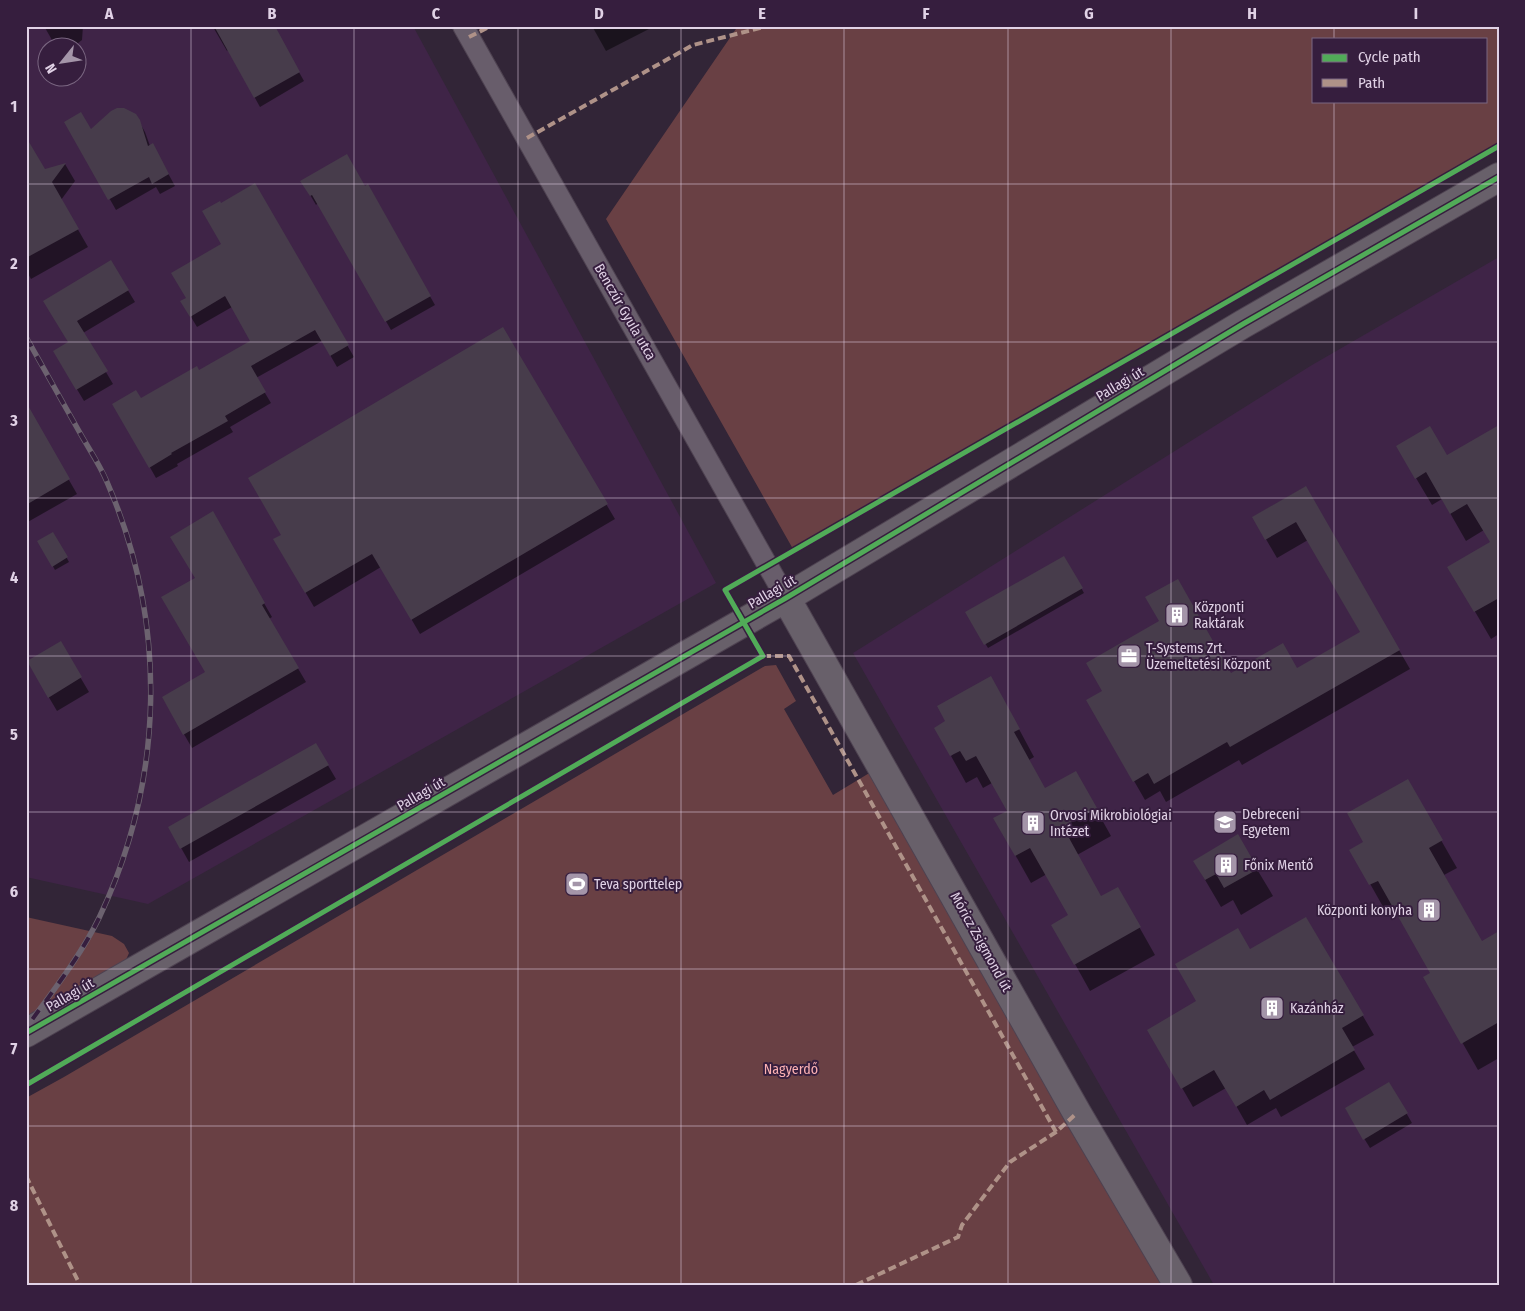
<svg xmlns="http://www.w3.org/2000/svg" width="1525" height="1311" font-family="'Fira Sans Condensed',sans-serif">
  <rect width="100%" height="100%" fill="#322537"/>
  <path fill="#3f2447" fill-rule="evenodd" d="M26 26H413L716 583 148 904 26 877ZM48 48H78V78H48Z
    M1499 257V1285H1214L853 653 1312 365Z"/>
  <path fill="#694044" fill-rule="evenodd" d="M738 26H1499V146L793 549 606 219ZM1314 39H1486V101H1314Z
    M776 665 796 701 784 709 833 795 871 772 1164 1285H26V1098L64 1077 765 666Z
    M26 917 112 936 124 944 129 953 125 962 26 1017Z"/>
  <path fill="#0007" d="M44 26H83L82 40 73 47 61 48 52 40Z
    M215 26 277 33 304 81 260 107 228 50 227 51 213 27Z
    M592 26H648L649 29 606 51Z
    M135 115 145 132 150 146 158 155 175 186 160 194 156 187 116 210 66 122 90 130Z
    M26 139 44 171 65 164 75 181 61 200 88 247 31 279 26 270Z
    M302 181 364 187 367 186 435 305 391 330 318 203 316 205Z
    M254 184 354 357 337 367 322 341 256 378 271 403 230 427 233 432 177 464 178 466 156 478 114 404 140 400 199 372 252 341 232 307 197 327 182 302 188 298 223 245 221 204Z
    M111 262 135 302 83 333 113 384 84 401 54 351 69 343 45 301Z
    M502 329 615 519 420 634 381 567 314 607 275 540 283 535Z
    M26 405 77 494 26 523Z
    M1499 426V634L1491 639 1449 567 1491 543 1484 530 1466 541 1442 499 1432 505 1397 446 1447 457Z
    M1305 487 1410 669 1242 765 1239 760 1166 802 1160 791 1145 800 1088 701 1104 691 1160 622 1231 674 1297 670 1361 633 1308 540 1277 558 1253 517Z
    M212 513 272 617 269 619 306 682 192 748 163 698 207 672 196 578Z
    M53 533 69 562 55 570 39 541Z
    M1064 557 1084 593 988 648 967 613Z
    M60 643 89 692 57 711 28 662Z
    M1006 705 1034 757 1029 760 1045 790 1091 800 1111 836 1077 855 1101 898 1133 916 1155 955 1090 991 1075 964 1070 916 1047 874 1031 883 995 819 1008 811 992 783 983 788 977 777 966 783 951 756Z
    M316 745 336 779 189 862 170 828Z
    M1407 781 1457 868 1444 875 1482 943 1499 944V1058L1478 1070 1425 977 1432 973 1394 907 1386 912 1351 850 1365 842Z
    M1237 836 1273 896 1241 915 1233 900 1221 907 1194 861Z
    M1306 918 1374 1035 1352 1047 1365 1069 1281 1117 1276 1108 1247 1125 1226 1088 1193 1107 1149 1030 1198 1002 1250 951Z
    M1389 1083 1412 1123 1370 1148 1346 1109Z"/>
  <path fill="#473c4b" d="M214 26H275L300 72 254 98Z
    M117 108H124L136 114 140 120 148 146 153 143 169 174 152 184 149 177 108 200 64 122 81 112 91 129 111 111Z
    M26 137 45 169 66 163 52 182 79 229 26 258Z
    M347 154 365 186 368 184 431 296 385 322 312 195 310 196 300 181Z
    M255 183 349 345 330 356 315 330 251 366 266 392 225 416 228 421 171 453 172 454 149 468 112 404 136 390 141 398 197 366 199 370 250 341 225 296 190 317 180 301 186 298 171 273 221 244 202 211 220 201 221 203Z
    M111 260 129 290 77 321 108 371 76 390 53 351 68 342 43 301Z
    M503 327 608 504 411 620 372 554 305 593 273 539 281 535 248 478Z
    M26 402 70 479 26 505Z
    M1499 425V598L1474 612 1447 567 1490 542 1467 504 1450 514 1426 472 1415 479 1396 446 1430 426 1447 455Z
    M1306 486 1400 650 1230 747 1227 742 1154 784 1148 773 1133 782 1086 700 1102 691 1086 663 1159 621 1145 597 1178 579 1231 673 1283 643 1297 668 1360 632 1296 522 1265 540 1252 517Z
    M213 511 265 603 262 605 299 668 183 735 162 697 205 672 161 597 195 578 170 537Z
    M53 532 68 557 52 567 37 541Z
    M1064 556 1083 588 984 645 965 612Z
    M61 641 82 677 48 698 27 661Z
    M991 676 1020 729 1014 732 1045 788 1076 771 1097 808 1063 827 1101 896 1118 887 1141 927 1074 965 1051 925 1068 915 1030 848 1015 856 993 818 1007 811 976 756 966 761 960 751 950 756 934 728 945 721 937 706Z
    M316 743 329 765 180 849 168 827Z
    M1408 779 1443 840 1429 848 1482 941 1499 931V1022L1461 1044 1423 977 1430 973 1378 881 1369 885 1349 850 1363 842 1347 813Z
    M1238 834 1258 869 1224 888 1216 874 1205 880 1193 861Z
    M1306 917 1364 1015 1342 1028 1355 1050 1270 1100 1264 1090 1236 1107 1214 1070 1181 1089 1147 1030 1196 1001 1175 964 1238 928 1250 949Z
    M1389 1082 1408 1113 1363 1140 1345 1108Z"/>
  <g fill="none" stroke-linecap="round" stroke-linejoin="round">
    <g stroke="#4e4251" stroke-width="22">
      <path id="street" d="M463 26 786 598"/>
    </g>
    <g stroke="#4e4251" stroke-width="30">
      <path id="secondary" d="M786 598 1077 1113 1178 1285
        M26 1033 786 598 1243 324 1499 177"/>
    </g>
    <use href="#street" stroke="#685d6b" stroke-width="20"/>
    <use href="#secondary" stroke="#68606a" stroke-width="28"/>
    <g stroke="#6c626f" stroke-width="5.5">
      <path id="rail" d="M26 337C44 369 62 401 80 433 89 449 100 465 107 482 168 623 165 779 99 918 80 957 52 992 26 1028"/>
    </g>
    <use href="#rail" stroke="#361e3e" stroke-width="4" stroke-dasharray="11" stroke-linecap="butt"/>
    <path stroke="#af9288" stroke-width="4" stroke-dasharray="8 4" stroke-linecap="butt" d="M469 37 491 26
      M527 138 693 45 768 26
      M763 656H789L1056 1132
      M26 1176 80 1285
      M856 1285 958 1237 962 1225 1010 1162 1056 1132 1077 1113"/>
    <g stroke="#361e3e" stroke-width="8">
      <path id="cycleway" d="M26 1033 786 598 1243 324 1499 177
        M26 1085 763 656 725 590 1499 146"/>
    </g>
    <use href="#cycleway" stroke="#51ab58" stroke-width="5"/>
  </g>
  <path fill="none" stroke="#e1d2e6" stroke-width="1" stroke-opacity="0.55" d="M191 26V1285M354 26V1285M518 26V1285M681 26V1285M844 26V1285M1008 26V1285M1171 26V1285M1334 26V39M1334 101V1285M26 184H1499M26 342H1499M26 498H1499M26 656H1499M26 812H1499M26 969H1499M26 1126H1499"/>
  <defs>
    <g id="building-square" transform="scale(1.25)"><rect x="-9" y="-9" width="18" height="18" rx="4" fill="#a495a9" stroke="#361e3e"/><path d="M-4-6H4V6H1V3H-1V6H-4ZM-2.5-4.3h1.7v1.8h-1.7ZM.8-4.3h1.7v1.8H.8ZM-2.5-1h1.7V.8h-1.7ZM.8-1h1.7V.8H.8Z" fill="#fff"/></g>
    <g id="office-square" transform="scale(1.25)"><rect x="-9" y="-9" width="18" height="18" rx="4" fill="#a495a9" stroke="#361e3e"/><path d="M-6-3h4V-5.5h4V-3h4V5H-6ZM-1-4.5V-3h2v-1.5ZM-6 0V1H6V0Z" fill="#fff"/></g>
    <g id="university-square" transform="scale(1.25)"><rect x="-9" y="-9" width="18" height="18" rx="4" fill="#a495a9" stroke="#361e3e"/><path d="M0-5L7-2L0 1L-7-2ZM-4 1L0 2.5L4 1V4Q0 6-4 4Z" fill="#fff"/></g>
    <g id="stadium-square" transform="scale(1.25)"><rect x="-9" y="-9" width="18" height="18" rx="4" fill="#a495a9" stroke="#361e3e"/><path d="M0-5a6.5 5 0 1 0 0 10a6.5 5 0 1 0 0-10ZM-3.5-1.8h7v3.6h-7Z" fill="#fff"/></g>
  </defs>
  <g fill-rule="evenodd">
    <use href="#building-square" x="1177" y="615"/>
    <use href="#office-square" x="1129" y="656"/>
    <use href="#university-square" x="1225" y="822"/>
    <use href="#building-square" x="1033" y="823"/>
    <use href="#building-square" x="1226" y="865"/>
    <use href="#stadium-square" x="577" y="884"/>
    <use href="#building-square" x="1429" y="910"/>
    <use href="#building-square" x="1272" y="1008"/>
  </g>
  <g text-anchor="middle" dominant-baseline="central" stroke-width="4" stroke-linejoin="round" paint-order="stroke">
    <g font-size="14" fill="#e1d2e6" stroke="#361e3e">
      <text transform="translate(625 312) rotate(60)">Benczúr Gyula utca</text>
      <text transform="translate(1120 384) rotate(-31)">Pallagi út</text>
      <text transform="translate(772 592) rotate(-30)">Pallagi út</text>
      <text transform="translate(421 794) rotate(-30)">Pallagi út</text>
      <text transform="translate(981 942) rotate(61)">Móricz Zsigmond út</text>
      <text transform="translate(70 995) rotate(-30)">Pallagi út</text>
    </g>
    <g font-size="14" fill="#e1d2e6" stroke="#361e3e" text-anchor="start">
      <text x="1194" y="607">Központi<tspan x="1194" dy="16">Raktárak</tspan></text>
      <text x="1146" y="648">T-Systems Zrt.<tspan x="1146" dy="16">Üzemeltetési Központ</tspan></text>
      <text x="1242" y="814">Debreceni<tspan x="1242" dy="16">Egyetem</tspan></text>
      <text x="1050" y="815">Orvosi Mikrobiológiai<tspan x="1050" dy="16">Intézet</tspan></text>
      <text x="1244" y="865">Főnix Mentő</text>
      <text x="594" y="884">Teva sporttelep</text>
      <text x="1412" y="910" text-anchor="end">Központi konyha</text>
      <text x="1290" y="1008">Kazánház</text>
    </g>
    <g font-size="14" fill="#fcb1b3" stroke="#361e3e">
      <text x="791" y="1069">Nagyerdő</text>
    </g>
  </g>
  <rect width="1525" height="1311" fill="none" stroke="#361e3e" stroke-width="55"/>
  <rect x="1312" y="38" width="175" height="65" fill="#361e3e" stroke="#7a6681"/>
  <rect x="1322" y="54" width="25" height="8" fill="#51ab58" stroke="#7a6681"/>
  <text x="1358" y="62" font-size="15" fill="#e1d2e6">Cycle path</text>
  <rect x="1322" y="79" width="25" height="8" fill="#af9288" stroke="#7a6681"/>
  <text x="1358" y="88" font-size="15" fill="#e1d2e6">Path</text>
  <g transform="translate(62 62) rotate(240)"><circle r="24" fill="#361e3e" stroke="#7a6681"/>
  <path d="M0-4L9 19L0 12L-9 19Z" fill="#a495a9"/>
  <text y="-8" font-size="14" font-weight="bold" text-anchor="middle" fill="#e1d2e6">N</text>
  </g>
  <rect x="28" y="28" width="1470" height="1256" fill="none" stroke="#e1d2e6" stroke-width="2"/>
  <g font-size="16" text-anchor="middle" font-weight="bold" fill="#e1d2e6">
    <text x="109" y="19">A</text>
    <text x="272" y="19">B</text>
    <text x="436" y="19">C</text>
    <text x="599" y="19">D</text>
    <text x="762" y="19">E</text>
    <text x="926" y="19">F</text>
    <text x="1089" y="19">G</text>
    <text x="1252" y="19">H</text>
    <text x="1416" y="19">I</text>
    <text x="14" y="112">1</text>
    <text x="14" y="269">2</text>
    <text x="14" y="426">3</text>
    <text x="14" y="583">4</text>
    <text x="14" y="740">5</text>
    <text x="14" y="897">6</text>
    <text x="14" y="1054">7</text>
    <text x="14" y="1211">8</text>
  </g>
</svg>
